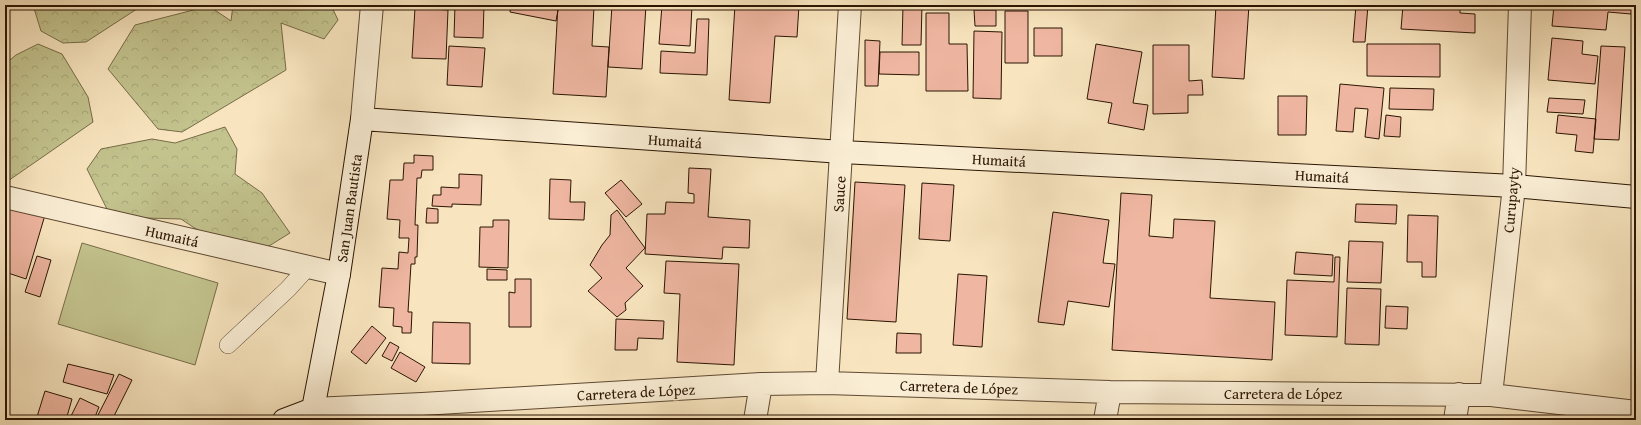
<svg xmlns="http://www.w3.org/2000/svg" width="1641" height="425" font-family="'Gentium Book Plus',serif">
  <defs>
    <pattern id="forest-crowns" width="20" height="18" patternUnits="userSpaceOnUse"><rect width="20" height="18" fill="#c3c38e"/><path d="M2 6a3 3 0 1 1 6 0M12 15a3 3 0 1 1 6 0" fill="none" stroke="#a8a779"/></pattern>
  </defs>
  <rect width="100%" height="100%" fill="#f8e5bf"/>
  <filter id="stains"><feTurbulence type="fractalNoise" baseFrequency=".005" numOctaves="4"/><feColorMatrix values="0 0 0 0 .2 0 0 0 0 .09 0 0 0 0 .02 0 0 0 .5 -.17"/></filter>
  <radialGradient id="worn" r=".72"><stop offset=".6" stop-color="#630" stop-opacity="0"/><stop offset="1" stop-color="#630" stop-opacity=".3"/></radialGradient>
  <path fill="#c3c38e" stroke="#776c48" d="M82 243 218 283 195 365 58 324Z"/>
  <path fill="url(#forest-crowns)" stroke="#776c48" d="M33 5H143L86 42 63 43 41 31Z
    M233 5H331L338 20 324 39 281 23 286 70 182 132 158 129 108 69 135 25 209 6 231 21Z
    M38 44 62 54 88 97 93 122 5 183V64L16 55Z
    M225 127 237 149 235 174 262 193 290 233 269 246 223 247 181 219 111 217 87 169 101 149 152 139 175 143Z"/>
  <path fill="#efb6a1" stroke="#2b1502" d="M455 5H484L483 38 454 37Z
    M511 5H559L556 21 510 12Z
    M558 5 594 6 592 46 609 47 606 97 553 94Z
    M612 5H646L642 69 608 67Z
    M662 5H692L690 46 659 44Z
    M735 5H799L797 37 775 36 770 103 729 100Z
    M903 5H922L921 45H902Z
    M1107 5H1120V9H1107Z
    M1216 5H1249L1244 79 1212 77Z
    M1356 5H1368L1365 42H1353Z
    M1398 5H1460V13L1475 14V33L1401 29 1403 5Z
    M1554 5H1632L1631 14 1608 12 1606 30 1552 26Z
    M415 8 448 10 446 59 412 58Z
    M974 10H996V26H975Z
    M1005 11H1028V63H1005Z
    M926 13H949V44H967L968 91H926Z
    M697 19H709L707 75 660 73 661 51 695 53Z
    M1034 28H1062V56H1034Z
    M974 31 1002 32 1001 99 973 98Z
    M1552 38 1583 41 1582 54 1598 56 1595 84 1548 80Z
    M865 40 880 41 878 86H865Z
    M1096 44 1142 52 1133 103 1148 105 1144 130 1108 123 1112 103 1087 99Z
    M1367 44H1440V77L1367 76Z
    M1153 45H1189V81L1202 80 1203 95H1188V113L1153 114Z
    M449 46 485 48 482 87 447 85Z
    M1601 46 1625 47 1619 140 1594 139Z
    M880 52H919V75L879 74Z
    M1340 84 1384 88 1379 139 1365 137 1368 109 1355 108 1353 132 1336 131Z
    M1390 88 1434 89 1433 110 1389 109Z
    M1278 96H1307L1306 135H1278Z
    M1549 98 1585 100 1583 114 1547 112Z
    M1386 115 1401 117 1400 137 1384 136Z
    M1558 115 1596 119 1593 153 1575 151 1577 135 1556 133Z
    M414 155 433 156V170H422L421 178H417L415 225H418L417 257H415V264H411L408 312H412L411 333H402V327L393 326 394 308 379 307 382 268 398 269 399 252 408 253 409 238H399L400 220 387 219 390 180H403L404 163H414Z
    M689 168 711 169 708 217 750 220 749 248 723 247 722 259 645 254 647 214H665L666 202 694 203V194L688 193Z
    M459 174 482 175 481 205 452 204V207L432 206 433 195H441V187L459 188Z
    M550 179 571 180 570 202H585L584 220 549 219Z
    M621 180 642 204 626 217 605 193Z
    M855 182 905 185 896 322 847 319Z
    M922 183 954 185 950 241 919 239Z
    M1121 193 1152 195 1149 236 1173 238 1174 219 1215 221 1210 298 1275 302 1272 360 1112 350Z
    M7 204 45 215 26 279 5 272V212Z
    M1356 204 1397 205 1396 224 1355 222Z
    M427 208 438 209V223H426Z
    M617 210 645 248 626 268 643 286 625 303 626 310 617 317 588 291 602 278 590 265 602 245 610 235 611 215Z
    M1053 212 1109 220 1103 263 1115 264 1109 307 1068 301 1064 325 1038 322Z
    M1408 215 1438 216 1436 277H1422V262H1407Z
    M493 220H509L508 268 479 267 480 227H493Z
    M1349 241 1383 242 1381 283 1347 282Z
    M1296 252 1333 255 1332 276 1294 274Z
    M37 256 51 260 40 297 25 292Z
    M1335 257H1340L1337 337 1285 335 1287 280 1334 282Z
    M666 261 739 264 734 365 677 362 680 294 664 293Z
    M487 269 507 270V280H487Z
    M958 274 987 276 982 347 953 345Z
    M515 279H531V327H509V292L515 293Z
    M1347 288 1381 289 1379 345 1345 344Z
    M1636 292V333H1634Z
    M1386 306 1408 307 1407 329 1385 328Z
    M616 319 664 321 663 339 638 338 637 350H615Z
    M433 322 470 323V364L432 363Z
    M372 326 386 338 366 364 351 352Z
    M897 333 921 334V353H896Z
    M390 342 399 347 392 361 382 356Z
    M400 352 425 367 416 382 391 368Z
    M68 364 114 375 107 394 63 382Z
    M119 374 132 380 112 420H107L98 415Z
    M45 391 72 399 66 420H36Z
    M80 398 99 407 95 417 100 420H69Z"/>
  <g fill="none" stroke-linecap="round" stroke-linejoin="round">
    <g stroke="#5e4931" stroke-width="18">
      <path id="lane" d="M228 345 288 289 308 267"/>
    </g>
    <g stroke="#5e4931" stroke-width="24">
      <path id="street" d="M362 119 372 5
        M5 197 339 274
        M827 383 850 5
        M1491 395 1514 186 1520 5
        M313 409 422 404 761 384 827 383 1110 392 1491 395 1636 412
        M755 420 761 384
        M1105 420 1110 392
        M1455 420 1459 394"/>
    </g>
    <g stroke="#2b1502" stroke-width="24">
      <path id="secondary" d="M284 420 313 409 339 274 362 119 842 152 1514 186 1636 197"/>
    </g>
    <use href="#lane" stroke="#faeed5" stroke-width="17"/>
    <use href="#street" stroke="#faeed5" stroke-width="22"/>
    <use href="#secondary" stroke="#faeed5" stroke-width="22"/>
  </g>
  <g text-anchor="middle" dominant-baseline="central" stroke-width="3" stroke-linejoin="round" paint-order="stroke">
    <g font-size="15" fill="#2b1502" stroke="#faeed5">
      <text transform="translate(675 141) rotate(4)">Humaitá</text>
      <text transform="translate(999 160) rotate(3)">Humaitá</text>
      <text transform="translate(1322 176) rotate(3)">Humaitá</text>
      <text transform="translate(839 194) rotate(-86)">Sauce</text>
      <text transform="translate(1511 200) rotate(-85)">Curupayty</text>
      <text transform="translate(349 208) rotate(-82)">San Juan Bautista</text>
      <text transform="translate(172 236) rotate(13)">Humaitá</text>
      <text transform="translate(959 387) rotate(2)">Carretera de López</text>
      <text transform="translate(636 392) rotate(-3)">Carretera de López</text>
      <text x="1283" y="393">Carretera de López</text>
    </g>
  </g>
  <rect width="1641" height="425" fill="none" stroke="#f8e5bf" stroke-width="20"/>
  <rect x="6" y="6" width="1629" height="413" fill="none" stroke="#2b1502" stroke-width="2"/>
  <rect x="10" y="10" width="1621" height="405" fill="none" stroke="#2b1502"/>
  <rect width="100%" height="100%" filter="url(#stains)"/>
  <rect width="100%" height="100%" fill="url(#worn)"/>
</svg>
